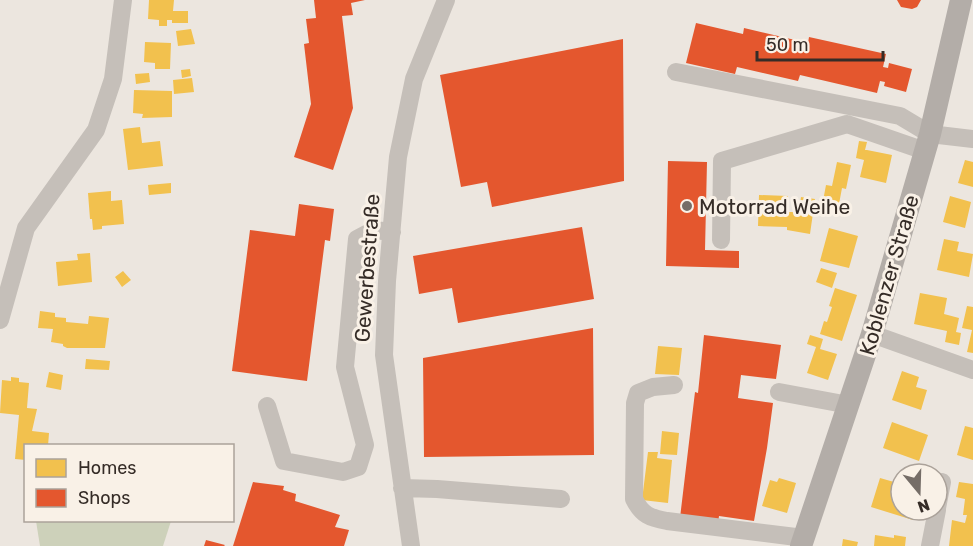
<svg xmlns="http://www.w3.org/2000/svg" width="973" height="546" font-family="Rubik,sans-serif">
  <rect width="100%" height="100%" fill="#ece6df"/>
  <path fill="#cdd1ba" d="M36 521V520L171 521 163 546H40Z"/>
  <path fill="#f2c14e" d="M149 0H174L173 11H188V23H172V20H167V26H159V20L148 19Z
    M191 29 195 44 178 46 176 31Z
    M145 42 171 43 170 69H155V63L144 62Z
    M190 69 191 76 182 78 181 70Z
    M149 73 150 82 136 84 135 74Z
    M192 78 194 92 174 94 173 80Z
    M134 90 172 91V117L142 118 143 114 133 113Z
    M140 127 142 143 160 141 163 166 128 170 123 129Z
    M859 141 867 142 865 150H867L892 155 886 183 860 177 864 160 856 158Z
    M965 160 973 162V187L958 183Z
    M837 162 851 165 846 189 842 188 839 204 823 201 826 185 832 186Z
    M171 183V193L149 195 148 185Z
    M111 191V201L122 200 124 224 102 226V229L93 230 92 219H90L88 193Z
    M759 195 788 196V212H799L801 197 815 199 810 234 787 230V227L758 226Z
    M950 196 971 202 965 228 943 222Z
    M829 228 858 236 849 268 820 261Z
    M944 239 959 242 957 251 973 254 969 277 937 270Z
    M90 253 92 282 58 286 56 262 78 260 77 254Z
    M821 268 837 273 832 288 816 282Z
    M123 271 131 280 122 287 115 277Z
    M835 288 857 295 842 341 820 334 824 321 827 322 832 307 829 306Z
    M920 293 947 298 944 314 959 318 956 332 961 333 959 345 945 342 947 331 914 324Z
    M967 306 973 307V353L967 352 972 330 962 328Z
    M40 311 55 313V317L66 318V322L88 324 89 316 109 318 105 348H67L63 346V344L51 342 53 329 38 328Z
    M810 335 823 339 820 349 837 354 828 380 807 373 816 347 807 344Z
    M658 346 682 348 679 375 655 374Z
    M86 359 110 361 109 370 85 369Z
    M902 371 919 377 916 387 927 390 921 410 892 400Z
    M49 372 63 375 61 390 46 387Z
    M11 377 19 378V382L29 383 27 408 37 409 32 431 49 433 48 446H26V460L15 459 19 415 0 413 2 380 11 381Z
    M892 422 928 435 919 461 883 448Z
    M965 426 973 428V460L957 455Z
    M662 431 679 433 677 455 660 454Z
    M648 452H658L657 458 672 460 668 503 642 500Z
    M779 478 796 483 787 513 762 506 770 480 777 482Z
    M880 478 901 484V510H916L913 520 871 507Z
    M959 482 973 484V546H949L952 520 965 523 967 515H963L965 499 956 497Z
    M875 535 894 538V535L906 537 905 546H874Z
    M843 539 858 542 857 546H842Z"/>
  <path fill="#e4572e" d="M314 0H365L351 3 353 15 342 16 353 108 333 170 294 157 311 104 304 44 309 43 306 19 316 18Z
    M897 0H921L917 7 912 9 901 7Z
    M696 23 743 34 744 28 808 43 809 37 886 54 883 67 888 68 889 63 912 69 906 92 884 86 885 82 880 81 877 93 800 75 798 81 737 67 735 74 686 63Z
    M623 39 624 181 492 207 487 182 461 187 440 75Z
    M668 161 707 162 705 250 739 251V268L666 266Z
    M299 204 334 209 330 241 325 240 307 381 232 371 250 230 295 236Z
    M582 227 594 299 458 323 452 288 419 294 413 256Z
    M593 328 594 455 424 457 423 358Z
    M704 335 781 345 776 379 741 375 738 398 773 403 767 448 754 521 719 516 718 523 680 518 695 392 698 393Z
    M253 482 284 486 283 490 296 494 295 501 340 515 335 527 349 530 344 546H233Z
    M206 540 225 545 224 546H204Z"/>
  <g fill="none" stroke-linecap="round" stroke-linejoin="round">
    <path stroke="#c5bfb9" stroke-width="18" d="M676 72 900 116 930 134 973 139
      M721 240 722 161 847 124 925 151
      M0 320 26 228 96 130 113 79 123 0
      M872 334 973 370
      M674 385 653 387 638 393 635 403 634 499C642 515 650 518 667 521L804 538
      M779 392 849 405
      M267 406 284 461 343 472 358 467 365 445 345 367 357 239 374 230 392 232
      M402 488 437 489 561 499
      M937 508 942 482
      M411 546 384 355 387 281 398 157 414 79 446 0
      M930 546 937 510"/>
    <path stroke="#b3ada8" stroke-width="22" d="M801 546 872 334 930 134 961 0"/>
  </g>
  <circle fill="#756d67" stroke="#f9f1e7" stroke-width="2" cx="687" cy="206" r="6"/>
  <g text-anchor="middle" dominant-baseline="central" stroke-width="6" stroke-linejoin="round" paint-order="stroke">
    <g font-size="21" fill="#352c27" stroke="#f9f1e7" text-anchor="start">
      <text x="699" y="206">Motorrad Weihe</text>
    </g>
    <g font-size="21" fill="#352c27" stroke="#f9f1e7">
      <text transform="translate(367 268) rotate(-86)">Gewerbestraße</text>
      <text transform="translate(889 275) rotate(-74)">Koblenzer Straße</text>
    </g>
  </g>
  <rect x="24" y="444" width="210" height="78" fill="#f9f1e7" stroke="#aba29a" stroke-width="1.5"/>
  <rect x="36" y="459" width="30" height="18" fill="#f2c14e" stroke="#aba29a" stroke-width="1.5"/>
  <text x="78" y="474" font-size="18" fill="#352c27">Homes</text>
  <rect x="36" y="489" width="30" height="18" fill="#e4572e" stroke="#aba29a" stroke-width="1.5"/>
  <text x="78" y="504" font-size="18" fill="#352c27">Shops</text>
  <g transform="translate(919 492) rotate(161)"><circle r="28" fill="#f9f1e7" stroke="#aba29a" stroke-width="1.5"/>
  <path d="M0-4.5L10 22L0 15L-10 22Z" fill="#756d67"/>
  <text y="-9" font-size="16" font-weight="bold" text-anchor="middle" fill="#352c27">N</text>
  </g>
  <path d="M757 51v9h126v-9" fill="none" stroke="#352c27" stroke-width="3"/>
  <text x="766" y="51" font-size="18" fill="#352c27" stroke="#f9f1e7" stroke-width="4.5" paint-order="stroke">50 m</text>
</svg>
